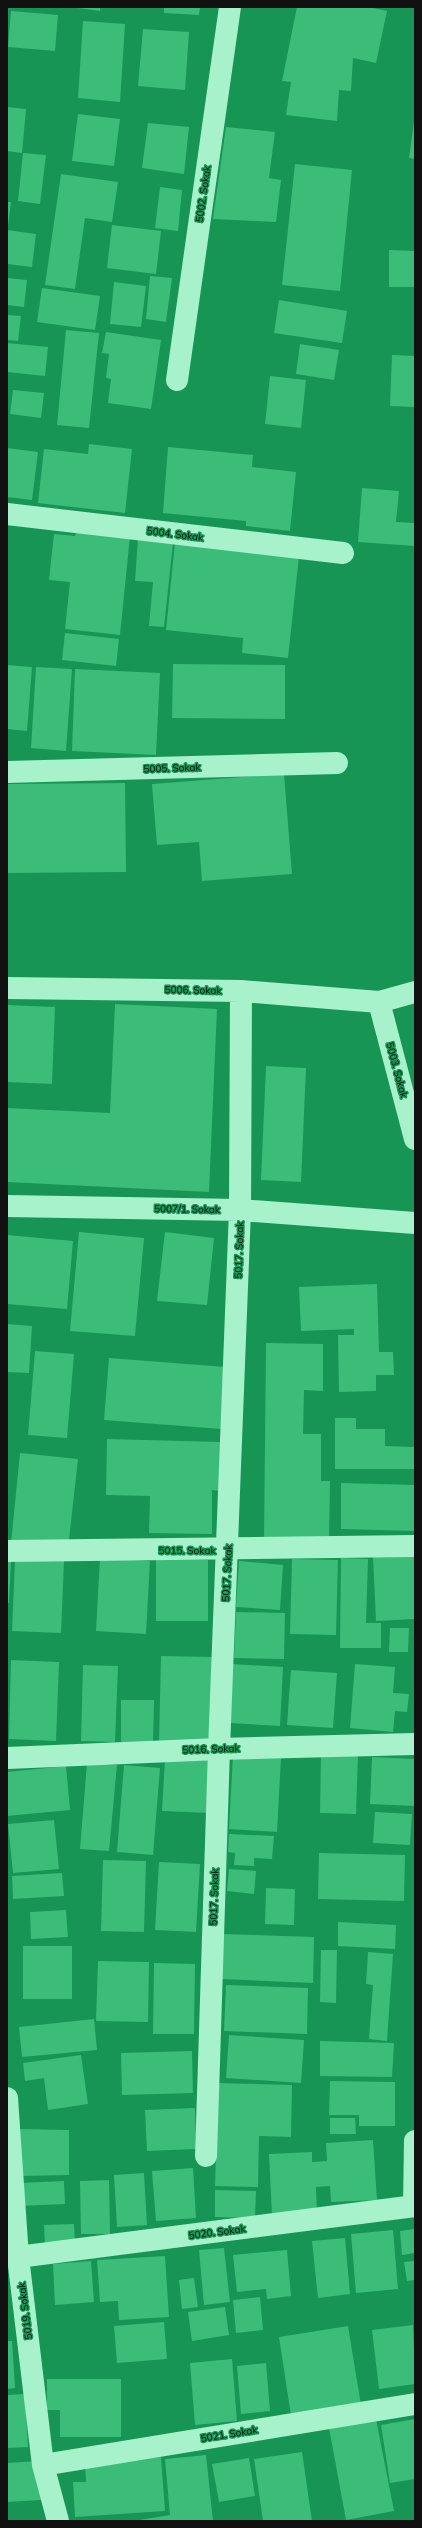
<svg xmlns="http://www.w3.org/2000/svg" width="422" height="2528" font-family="Mulish,sans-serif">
  <rect width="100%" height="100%" fill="#169555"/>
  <path fill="#3bbc79" d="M70 7H100V11Z
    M164 7H200L199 15 164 13Z
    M297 7H368L387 11 376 63 353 58 351 91 339 90 337 121 286 115 291 82 282 81Z
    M11 11 58 15 55 51 8 47Z
    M83 21 125 24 120 102 78 98Z
    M143 29 189 32 185 90 138 86Z
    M7 107 26 109 22 153 7 151Z
    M78 114 120 119 114 166 72 161Z
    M414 122H415V159L409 158Z
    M148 123 189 127 184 174 142 168Z
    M226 127 275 132 269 178 281 180 276 222 213 219Z
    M23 153 46 155 40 204 18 201Z
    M295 164 352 170 340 291 282 285Z
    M61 174 118 182 112 222 85 218 75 289 45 285Z
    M160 187 182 190 178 231 155 228Z
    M7 202H11L8 226H7Z
    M112 225 161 231 156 274 107 268Z
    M7 230 36 234 32 267 7 264Z
    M389 250 415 251V287H389Z
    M150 276 172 278 166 322 146 319Z
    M7 278 27 280 24 307 7 305Z
    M114 282 146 286 141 327 110 324Z
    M42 288 100 296 95 330 37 322Z
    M279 300 347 311 342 343 274 333Z
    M7 315 21 316 18 341 7 340Z
    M66 330 99 333 89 428 57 425Z
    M106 332 161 340 151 409 108 403 111 379 106 378 109 354 102 353Z
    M7 343 48 347 45 376 7 372Z
    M300 344 339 350 334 380 296 374Z
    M392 355 415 356V407L390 406Z
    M270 376 306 380 301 428 265 424Z
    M13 390 44 393 41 418 10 414Z
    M89 444 132 449 125 513 38 503 44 449 88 454Z
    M168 447 253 455 252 467 296 472 290 531 246 526V521L163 513Z
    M7 448 38 452 32 500 7 497Z
    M362 488 399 491 396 522 415 523V546L358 542Z
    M77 531 130 536 120 635 65 629 70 582 49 580 54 534 75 536Z
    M138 539 173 543 164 627 149 626 153 582 135 581Z
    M175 543 299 556 288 658 242 653 243 638 166 630Z
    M65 633 119 639 116 666 62 660Z
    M173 664 285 665V719L172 718Z
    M7 665 32 667 27 731 7 729Z
    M36 667 72 669 66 751 31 748Z
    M75 669 160 673 156 755 72 751Z
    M284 774 292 874 202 881 199 842 157 845 152 784Z
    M125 783 126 872 7 873V784Z
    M115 1004 217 1009 209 1192 7 1182V1108L110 1113Z
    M7 1005 55 1007 52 1084 7 1082Z
    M266 1066 306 1068 301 1182 261 1180Z
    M79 1232 144 1238 135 1336 70 1331Z
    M165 1232 214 1238 207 1305 157 1301Z
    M7 1235 73 1241 67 1309 7 1304Z
    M377 1284 379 1352H393L394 1375H376V1391L339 1392 338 1335H354V1329L301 1331 299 1287Z
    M7 1324 32 1326 29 1373 7 1372Z
    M266 1343 323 1344V1391L304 1390 303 1434H321V1481H330L329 1541 264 1540Z
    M35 1351 74 1354 67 1438 28 1435Z
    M109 1358 226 1367 221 1429 104 1420Z
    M335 1418H356V1429H385V1446L415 1447V1469H335Z
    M107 1439 221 1442 220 1491 212 1490V1534L149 1533 150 1496 106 1495Z
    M20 1453 78 1459 68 1549 11 1543Z
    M341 1483 415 1485V1531L341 1529Z
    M415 1555V1619L376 1621 373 1557Z
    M100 1558 150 1561 146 1634 96 1631Z
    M341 1558 368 1559 366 1623H381V1648H340Z
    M15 1559 64 1561 61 1633 12 1631Z
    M292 1559 338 1560 336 1635 290 1634Z
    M156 1560H208V1621H156Z
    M7 1561 11 1562 9 1603H7Z
    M239 1561 283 1565 280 1610 236 1607Z
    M236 1612 285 1613 284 1659 234 1658Z
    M390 1628H409L408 1652H389Z
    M161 1656 213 1657 211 1743 159 1742Z
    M11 1660 59 1662 56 1741 9 1739Z
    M232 1664 283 1667 280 1726 229 1723Z
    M355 1664 395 1667 393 1693 409 1694 407 1712 395 1711 393 1732 350 1728Z
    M83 1665 118 1666 115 1742 81 1741Z
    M291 1670 337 1673 333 1728 287 1725Z
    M121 1700H154L153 1743 121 1742Z
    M321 1754 358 1755 356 1814 320 1813Z
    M233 1755 281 1758 277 1832 229 1829Z
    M372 1757 415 1759V1806L370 1804Z
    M165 1759 214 1761 211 1813 162 1811Z
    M87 1763 117 1765 109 1851 80 1849Z
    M124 1765 160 1768 153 1855 117 1852Z
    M66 1766 70 1810 7 1816V1772Z
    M375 1812 412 1814 410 1845 373 1843Z
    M54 1820 59 1869 13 1873 8 1824Z
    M229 1834 274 1836 272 1859 254 1858V1866L234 1865 235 1853 228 1852Z
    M319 1853 405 1855 404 1901 318 1899Z
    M103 1860 146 1861 144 1932 101 1931Z
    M159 1862 200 1864 196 1932 155 1930Z
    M229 1869 256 1871 254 1894 227 1891Z
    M62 1873 64 1896 13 1899 12 1876Z
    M266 1888 295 1889 294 1925 265 1924Z
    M66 1910 68 1937 31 1939 30 1912Z
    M338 1922 396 1925 395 1949 338 1946Z
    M222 1934 314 1937 313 1983 221 1979Z
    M23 1946H72V1999H23Z
    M321 1950H337L336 2003 320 2002Z
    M368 1952 393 1954 387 2041 369 2039 373 1985 366 1984Z
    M98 1961 149 1962 148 2022 96 2021Z
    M154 1963 195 1964 194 2034H153Z
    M226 1985 308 1988 307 2034 224 2031Z
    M94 2019 97 2050 22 2057 19 2027Z
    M229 2035 304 2040 301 2083 226 2078Z
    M320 2041 394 2043 392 2077 320 2076Z
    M192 2051 193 2093 122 2095 121 2053Z
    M81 2055 88 2104 48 2110 44 2078 25 2081 23 2063Z
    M330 2081 395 2082V2126H359V2115H329Z
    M218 2083 292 2085 291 2137 259 2136 258 2187 215 2186Z
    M195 2108 196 2149 147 2151 145 2110Z
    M330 2118H355L356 2134H330Z
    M19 2129 69 2130V2175L19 2176Z
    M373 2140 377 2200 331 2202 330 2186 316 2187 317 2212 272 2215 269 2154 312 2152V2162L327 2161 326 2143Z
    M193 2168 196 2218 156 2221 152 2171Z
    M144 2173 147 2225 117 2227 114 2175Z
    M109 2180 110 2234H81L80 2181Z
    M64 2181 65 2204 20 2206V2183Z
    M215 2190 256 2191 255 2218 215 2217Z
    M74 2224 75 2244 45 2245 44 2225Z
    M415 2229V2253L402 2255 400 2231Z
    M393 2230 398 2289 356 2293 351 2234Z
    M345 2238 350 2294 318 2298 312 2241Z
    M224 2248 230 2302 204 2305 199 2250Z
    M287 2250 291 2296 267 2299 266 2289 237 2292 233 2255Z
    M165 2256 169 2317 119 2320 118 2301 100 2302 97 2260Z
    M91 2261 94 2302 55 2305 53 2264Z
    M415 2261V2280L407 2281 404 2262Z
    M194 2278 198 2307 182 2309 179 2280Z
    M260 2297 263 2330 236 2333 233 2300Z
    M225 2307 229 2335 192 2341 188 2312Z
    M164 2322 167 2359 117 2363 114 2326Z
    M413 2325 415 2384 379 2389 372 2330Z
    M348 2326 361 2405 291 2416 279 2337Z
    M7 2341H12L15 2388 7 2389Z
    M232 2359 237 2421 195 2425 190 2363Z
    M266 2363 270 2411 241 2414 237 2366Z
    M47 2379H121V2437H60V2410H47Z
    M25 2394 28 2447 7 2448V2395Z
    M376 2419 394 2511 346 2520 329 2428Z
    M415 2419V2479L390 2483 381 2425Z
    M302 2452 312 2521H263L254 2459Z
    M206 2455 213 2521H133L170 2515 165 2459Z
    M161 2457 165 2511 75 2517 73 2482H86L85 2462Z
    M249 2458 255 2496 219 2502 212 2464Z
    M39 2461 41 2500 7 2502V2463Z"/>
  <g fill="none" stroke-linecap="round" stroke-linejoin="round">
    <path stroke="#a7f1cb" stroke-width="22" d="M177 380 230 7
      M7 514 343 553
      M7 772 337 763
      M7 988 241 991 379 1002 415 992
      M379 1002 415 1139
      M7 1206 240 1210 415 1223
      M7 1551 415 1546
      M7 1758 219 1749 415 1744
      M7 2098 18 2257 43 2465 58 2521
      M206 2156 219 1749 240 1210 241 991
      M414 2206 415 2141
      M18 2257 415 2206
      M43 2465 415 2404"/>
  </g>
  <g text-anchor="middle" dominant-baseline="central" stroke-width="3" stroke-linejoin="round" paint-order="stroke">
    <g font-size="10" fill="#111" stroke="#169555">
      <text transform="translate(203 194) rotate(-82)">5002. Sokak</text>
      <text transform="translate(175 534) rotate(7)">5004. Sokak</text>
      <text transform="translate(172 768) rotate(-2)">5005. Sokak</text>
      <text transform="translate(193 990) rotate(1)">5006. Sokak</text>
      <text transform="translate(397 1070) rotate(75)">5003. Sokak</text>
      <text transform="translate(187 1209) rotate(1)">5007/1. Sokak</text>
      <text transform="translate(239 1250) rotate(-88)">5017. Sokak</text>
      <text x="187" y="1550">5015. Sokak</text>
      <text transform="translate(227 1573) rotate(-87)">5017. Sokak</text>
      <text transform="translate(211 1749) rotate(-2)">5016. Sokak</text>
      <text transform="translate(214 1897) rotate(-88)">5017. Sokak</text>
      <text transform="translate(217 2232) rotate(-7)">5020. Sokak</text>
      <text transform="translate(25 2311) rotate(-97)">5019. Sokak</text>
      <text transform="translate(229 2434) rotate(-9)">5021. Sokak</text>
    </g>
  </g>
  <rect width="422" height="2528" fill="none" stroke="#111111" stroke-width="16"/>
</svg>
